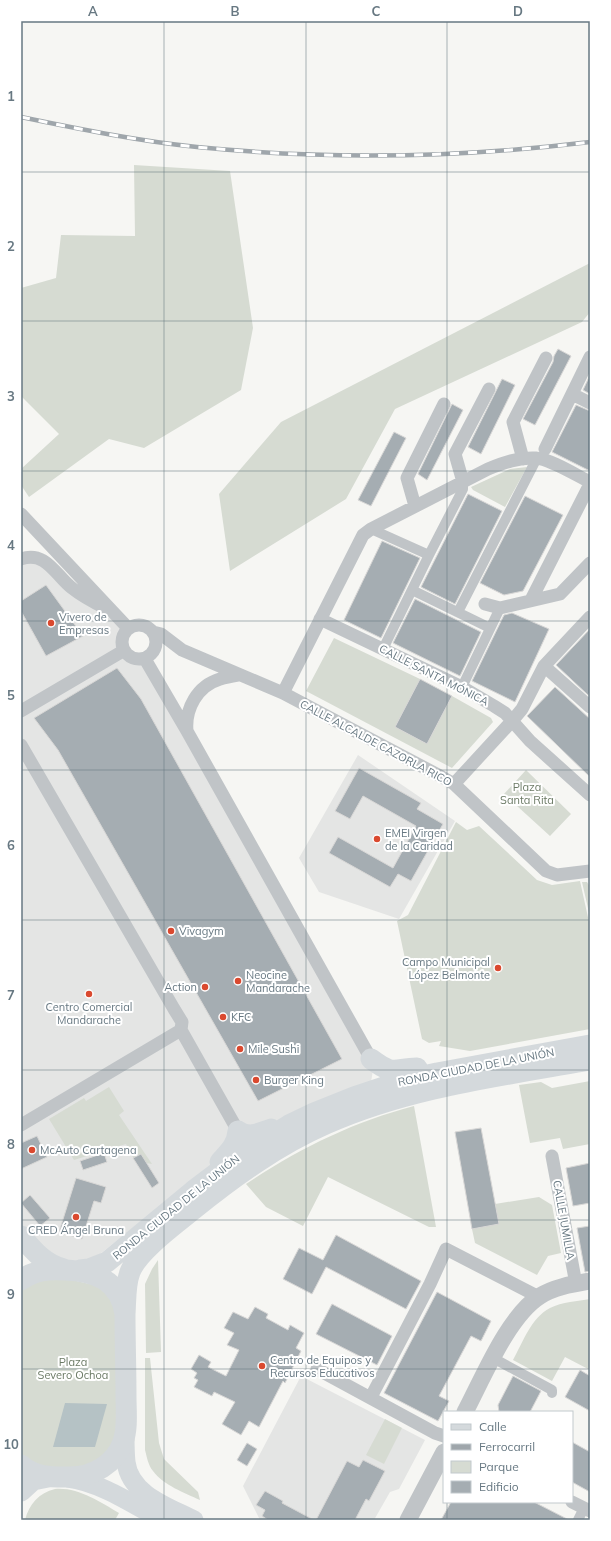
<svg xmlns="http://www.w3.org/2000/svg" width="611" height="1541" font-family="Mulish,sans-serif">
  <rect width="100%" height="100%" fill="#f6f6f3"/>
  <path fill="#e4e5e4" d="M21 559H39L127 627 122 636 121 642 126 654 131 658 140 659 373 1070 371 1082 234 1147 80 1270 21 1234Z
    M358 755 455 821 399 919 319 892 299 858Z
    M301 1376 425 1440 399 1489 390 1492 374 1520H260L243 1486Z"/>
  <path fill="#d6dbd2" d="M134 165 230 171 253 328 241 390 144 448 109 439 29 497 21 485V469L59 434 21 396V288L56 278 61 235 135 236Z
    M590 263V312L582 322 395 409 346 499 230 571 219 494 281 422Z
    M527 467 505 507 473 490 471 487 510 469Z
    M334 638 420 679 395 727 427 744 452 696 491 718 493 722 452 768 306 691Z
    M526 770 571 814 550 836 504 794Z
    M456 822 467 830 479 826 537 880 552 885 580 881 589 922 590 920V1029L470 1051 439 1046 441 1041 429 1043 422 1039 397 921 408 915Z
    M582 882H587L590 887V917Z
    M590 1081V1144L563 1149 560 1138 530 1143 519 1085 541 1082 552 1088Z
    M109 1087 124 1111 119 1115 152 1164 135 1161 126 1144 74 1160 49 1119 84 1098 86 1101Z
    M414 1106 436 1227H429L328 1177 303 1226 266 1207 246 1184C298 1149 353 1122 414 1106Z
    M539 1197 552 1205 561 1253 548 1256 537 1275 475 1243 472 1229 498 1224 495 1204Z
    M158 1260 161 1352 146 1353 145 1284 152 1269Z
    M36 1272 117 1290 126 1423 97 1471 21 1465V1280Z
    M590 1299V1370L565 1357 552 1381 513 1360C523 1342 531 1318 550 1308 562 1302 578 1301 590 1299Z
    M145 1358H150L159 1443 164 1459 198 1492 200 1500C185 1493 163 1485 153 1471 148 1465 147 1457 145 1450Z
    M385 1419 402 1428 384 1464 366 1455Z
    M55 1489C78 1487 100 1502 119 1513L115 1520H25C29 1504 39 1493 55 1489Z"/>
  <path fill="#b5c2c5" d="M65 1403 107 1404 95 1447H53Z"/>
  <path fill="#a5adb2" stroke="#d8d7d6" d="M558 349 571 356 535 425 523 419 553 362 554 356Z
    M590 375V394L583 390Z
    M502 379 515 385 481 454 468 447Z
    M452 404 463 410 427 480 418 474Z
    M576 405 590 411V471L552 452Z
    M394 432 406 438 371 506 358 500Z
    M468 494 502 511 455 604 421 587Z
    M525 496 563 515 523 591 504 595 480 583Z
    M382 541 420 558 381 638 344 620Z
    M46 585 83 636 46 656 21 611V601Z
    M415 599 481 632 460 676 393 643Z
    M512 613 549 629 515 702 472 681 504 615Z
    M590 629V692L588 695 556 665Z
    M117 668 141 699 342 1059 258 1101 58 750 34 718Z
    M420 679 452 696 427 744 395 727Z
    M555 687 590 719V777L527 716Z
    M359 768 421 803 417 809 443 824 411 881 398 874 390 887 329 853 338 837 393 868 416 826 363 796 350 819 335 811Z
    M481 1128 499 1224 472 1229 455 1132Z
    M37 1136 47 1157 21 1169V1143Z
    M104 1153 107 1162 83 1170 80 1161Z
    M141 1154 159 1183 152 1188 133 1158Z
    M590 1163V1203L573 1206 566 1168Z
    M76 1178 106 1187 101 1203 94 1201 82 1239 59 1232Z
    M30 1195 50 1218 40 1226 21 1203Z
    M590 1226V1271L585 1272 577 1228Z
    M336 1235 421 1281 406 1309 326 1267 312 1294 283 1279 299 1248 323 1260Z
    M437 1292 491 1321 481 1341 471 1336 439 1396 449 1401 438 1421 384 1393Z
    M332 1304 392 1336 377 1365 316 1334Z
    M255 1307 268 1314 266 1318 288 1330 290 1325 304 1333 296 1348 301 1351 285 1383 283 1381 259 1427 249 1421 241 1435 222 1424 235 1402 214 1392 212 1396 194 1387 198 1380 194 1378 197 1373 191 1369 199 1355 211 1362 208 1367 226 1376 239 1350 227 1345 234 1333 224 1328 233 1312 248 1319Z
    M580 1370 590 1376V1411L565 1397Z
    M513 1376 541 1391 530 1412H499L498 1405Z
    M572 1442 590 1452V1492L572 1482Z
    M247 1443 257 1449 247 1466 237 1460Z
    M363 1460 385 1471 369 1501 366 1499 355 1520H316L347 1461 359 1467Z
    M265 1491 283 1501 282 1503 314 1520H268L262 1516 265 1510 256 1505Z
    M451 1502H534L569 1520H441Z"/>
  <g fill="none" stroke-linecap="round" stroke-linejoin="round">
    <path stroke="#c0c4c7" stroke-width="10" d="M371 529 429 555
      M412 590 490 628
      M458 612 537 458
      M383 649 429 555 463 489V482
      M462 687 500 608
      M493 1358 552 1390V1393
      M578 1520 584 1508"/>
    <path stroke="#c0c4c7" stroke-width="13" d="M572 394 590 403
      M545 449 590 357
      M523 459 513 422 546 358
      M463 482 455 454 489 389
      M415 506 407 478 444 404
      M21 514 128 628
      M21 559C46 550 56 576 72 588 83 597 95 603 107 609
      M531 600 590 484
      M485 604 500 608 560 594 590 563
      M320 619 462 687 494 706 505 713 530 741 590 795
      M122 642a17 17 0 1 1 34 0a17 17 0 1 1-34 0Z
      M153 632 161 634 182 650 283 693 442 777 454 784 546 871 557 875 590 871
      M145 659 187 731 371 1059
      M544 666 590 707
      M283 693 363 535 371 529 488 469C503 463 519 457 536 458 550 459 576 475 590 482
      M21 711 123 651
      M187 731C185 709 197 686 220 679 226 677 232 676 238 675
      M21 745 174 1009 182 1022 181 1030 238 1131
      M454 784 512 721 522 709 544 666 590 617
      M21 1125 181 1030
      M552 1156 576 1284
      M317 1369 435 1433 444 1436
      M371 1397 430 1284 446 1249 539 1297
      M572 1502 590 1511"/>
    <path stroke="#c0c4c7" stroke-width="17" d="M465 1412C483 1378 508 1316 540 1296 554 1287 573 1284 590 1281
      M408 1520 444 1452"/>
    <path stroke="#d4d9dc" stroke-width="19" d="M125 1433C125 1443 125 1453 126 1462 130 1495 169 1507 194 1520
      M68 1478C100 1482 134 1505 162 1520"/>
    <path stroke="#d4d9dc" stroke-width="21" d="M371 1059C394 1076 392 1069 417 1068
      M220 1162C229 1152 237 1145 238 1131 249 1139 260 1133 271 1129
      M21 1236C33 1250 45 1265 64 1269
      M80 1270 89 1269 107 1262 193 1191 234 1160 289 1125 314 1113 354 1097 405 1080 437 1073 590 1045
      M21 1280C35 1270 48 1269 65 1270 96 1271 120 1281 125 1314 125 1342 126 1369 126 1397 126 1411 128 1428 123 1442 115 1464 93 1477 70 1477 53 1477 35 1478 21 1465
      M125 1314C126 1300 125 1285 130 1272 138 1251 176 1224 194 1209 235 1176 278 1145 326 1124 409 1087 501 1076 590 1060
      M21 1491 33 1480 48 1477"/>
    <g stroke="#9fa6ab" stroke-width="4.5">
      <path id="rail" d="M21 117C79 129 138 141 197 147 328 160 459 158 590 142"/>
    </g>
    <use href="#rail" stroke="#fff" stroke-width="3" stroke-dasharray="9" stroke-linecap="butt"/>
  </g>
  <path fill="none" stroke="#677882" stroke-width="1" stroke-opacity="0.55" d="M164 21V1520M306 21V1520M447 21V1412M21 172H590M21 321H590M21 471H590M21 621H590M21 770H590M21 920H590M21 1070H590M21 1220H590M21 1369H590M447 1502V1520"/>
  <g fill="#da492f" stroke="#fff" stroke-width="1.5">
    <circle cx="51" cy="623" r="4"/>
    <circle cx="377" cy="839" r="4"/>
    <circle cx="171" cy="931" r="4"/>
    <circle cx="498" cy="968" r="4"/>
    <circle cx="238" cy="981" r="4"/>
    <circle cx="205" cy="987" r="4"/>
    <circle cx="89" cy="994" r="4"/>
    <circle cx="223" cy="1017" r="4"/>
    <circle cx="240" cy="1049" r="4"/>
    <circle cx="256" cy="1080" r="4"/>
    <circle cx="32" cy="1150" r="4"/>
    <circle cx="76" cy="1217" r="4"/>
    <circle cx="262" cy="1366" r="4"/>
  </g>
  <g text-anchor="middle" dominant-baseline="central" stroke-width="4" stroke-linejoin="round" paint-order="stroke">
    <g font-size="11" fill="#677882" stroke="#fff" text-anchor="start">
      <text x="59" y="617">Vivero de<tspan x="59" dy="13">Empresas</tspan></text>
      <text x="385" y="833">EMEI Virgen<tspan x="385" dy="13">de la Caridad</tspan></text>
      <text x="179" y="931">Vivagym</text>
      <text x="490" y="962" text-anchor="end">Campo Municipal<tspan x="490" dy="13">López Belmonte</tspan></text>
      <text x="246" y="975">Neocine<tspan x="246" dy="13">Mandarache</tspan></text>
      <text x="197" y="987" text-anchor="end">Action</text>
      <text x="89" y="1007" text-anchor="middle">Centro Comercial<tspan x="89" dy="13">Mandarache</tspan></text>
      <text x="231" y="1017">KFC</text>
      <text x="248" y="1049">Mile Sushi</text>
      <text x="264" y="1080">Burger King</text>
      <text x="40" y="1150">McAuto Cartagena</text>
      <text x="76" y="1230" text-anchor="middle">CRED Ángel Bruna</text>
      <text x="270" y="1360">Centro de Equipos y<tspan x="270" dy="13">Recursos Educativos</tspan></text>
    </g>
    <g font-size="11" fill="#677882" stroke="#fff">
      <text transform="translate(434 675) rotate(27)">CALLE SANTA MÓNICA</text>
      <text transform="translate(376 743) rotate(28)">CALLE ALCALDE CAZORLA RICO</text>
      <text transform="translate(476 1067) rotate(-11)">RONDA CIUDAD DE LA UNIÓN</text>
      <text transform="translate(176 1207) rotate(-39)">RONDA CIUDAD DE LA UNIÓN</text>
      <text transform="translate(564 1220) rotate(80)">CALLE JUMILLA</text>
    </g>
    <g font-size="11" fill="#6b7a65" stroke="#fff">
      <text x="527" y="787">Plaza<tspan x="527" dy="13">Santa Rita</tspan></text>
      <text x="73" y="1362">Plaza<tspan x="73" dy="13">Severo Ochoa</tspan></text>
    </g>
  </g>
  <rect width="611" height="1541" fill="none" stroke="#ffffff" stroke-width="44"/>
  <rect x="443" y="1411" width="130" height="92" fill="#ffffff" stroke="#c2c9cd"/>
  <rect x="451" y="1424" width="20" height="6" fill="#d4d9dc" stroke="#c2c9cd"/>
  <text x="479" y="1431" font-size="12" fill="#677882">Calle</text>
  <rect x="451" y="1444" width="20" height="6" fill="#9fa6ab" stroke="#c2c9cd"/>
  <text x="479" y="1451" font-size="12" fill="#677882">Ferrocarril</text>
  <rect x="451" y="1461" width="20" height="12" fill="#d6dbd2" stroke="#c2c9cd"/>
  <text x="479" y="1471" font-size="12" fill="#677882">Parque</text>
  <rect x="451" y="1481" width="20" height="12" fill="#a5adb2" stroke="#c2c9cd"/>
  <text x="479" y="1491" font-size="12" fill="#677882">Edificio</text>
  <rect x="22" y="22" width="567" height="1497" fill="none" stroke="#677882" stroke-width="1.5"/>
  <g font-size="13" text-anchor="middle" font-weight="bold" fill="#677882">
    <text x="93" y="16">A</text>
    <text x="235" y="16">B</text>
    <text x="376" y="16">C</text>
    <text x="518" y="16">D</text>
    <text x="11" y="101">1</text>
    <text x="11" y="251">2</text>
    <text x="11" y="401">3</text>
    <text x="11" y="550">4</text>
    <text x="11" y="700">5</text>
    <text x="11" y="850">6</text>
    <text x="11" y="1000">7</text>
    <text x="11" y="1149">8</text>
    <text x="11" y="1299">9</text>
    <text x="11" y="1449">10</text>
  </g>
</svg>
